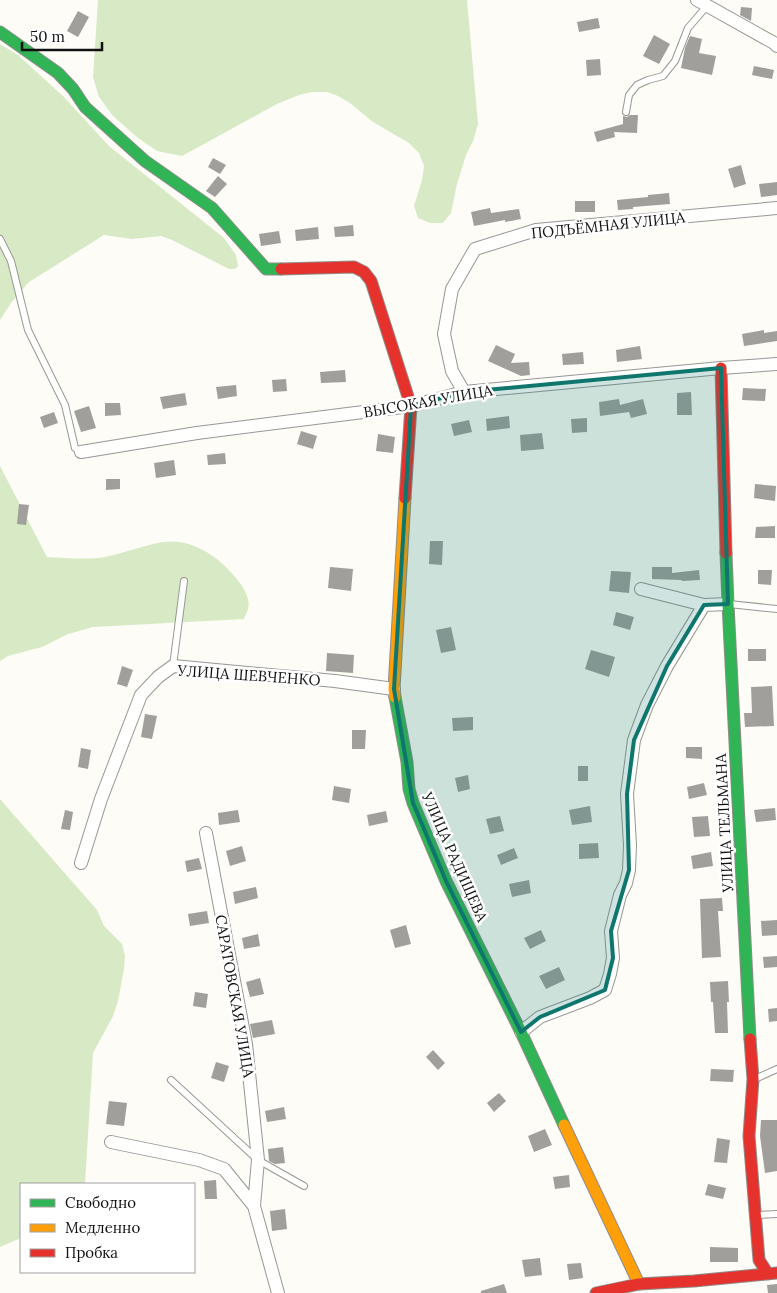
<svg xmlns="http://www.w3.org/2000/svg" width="777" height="1293" font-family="Lora,serif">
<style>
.forest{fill:#d8eac5}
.building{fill:#a19f9c}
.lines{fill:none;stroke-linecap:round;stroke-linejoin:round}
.lane-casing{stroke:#979795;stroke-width:8}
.street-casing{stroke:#979795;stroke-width:14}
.fast-casing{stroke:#8e8d8b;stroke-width:13}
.slow-casing{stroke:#8e8d8b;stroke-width:13}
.jam-casing{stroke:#8e8d8b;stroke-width:13}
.lane{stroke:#fffffe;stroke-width:6}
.street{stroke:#fffffe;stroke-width:12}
.fast{stroke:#30b455;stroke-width:11}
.slow{stroke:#ff9f0a;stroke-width:11}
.jam{stroke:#e5322d;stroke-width:11}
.marked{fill:#0f766e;fill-opacity:0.2;stroke:#0f766e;stroke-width:4;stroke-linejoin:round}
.labels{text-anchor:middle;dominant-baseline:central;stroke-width:5;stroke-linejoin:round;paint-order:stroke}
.street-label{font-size:15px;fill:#111;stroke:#fff}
</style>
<rect width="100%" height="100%" fill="#fdfcf7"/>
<path class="forest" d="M98 0H467L478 124 473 141 466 155 457 184 451 213 443 223H430L418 218 414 206 422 180 424 166 419 153 409 143 373 122 350 103 338 96 327 92H312L299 95 277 104 182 156 157 151 138 138 113 116 99 97 93 77Z
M0 44 18 55 63 96 109 146 224 238 236 255 238 266 235 269H229L172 240 161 236 132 239 104 235 29 282 11 303 0 320Z
M0 466 47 557C66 558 86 560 105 557 124 553 144 545 164 542 192 538 219 557 236 578 242 585 251 598 248 609 247 612 245 616 244 619L93 627 68 634 42 647 8 656 0 661Z
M0 799 97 910 104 926 122 944 125 956 124 969 118 1001 113 1016 93 1053 85 1184H21V1238L0 1247Z"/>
<path class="building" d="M741 7 752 8 751 21 740 15Z
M78 11 89 17 78 37 67 31Z
M598 18 600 28 579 32 577 22Z
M654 35 670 44 659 64 643 56Z
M690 36 702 39 699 53 716 56 712 75 681 68 685 48Z
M600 59 601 75 587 76 586 60Z
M754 66 774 70 772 79 752 75Z
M630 115H638L637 133 614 132 615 137 597 142 594 132 623 124V116L627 117Z
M213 158 226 165 220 174 208 167Z
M741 165 746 184 734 188 728 169Z
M218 176 227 184 215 197 206 191Z
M777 182V195L761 197 759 184Z
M669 193 670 204 633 207V209L618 210 617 200 648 197V195Z
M575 201H595V212H575Z
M490 208 491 213 519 209 521 219 505 222V220L474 226 471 212Z
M353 225 354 236 335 237 334 227Z
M318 227 319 239 296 241 295 230Z
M279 231 281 243 261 246 259 234Z
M764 330V333L777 331V341L744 346 742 334Z
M496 345 515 354 511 363 529 362 530 375 521 376 488 361Z
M640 346 642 359 617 362 616 350Z
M583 352 584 364 563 365 562 354Z
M345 370 346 382 321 383 320 372Z
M286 379 287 391 273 392 272 380Z
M236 385 237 396 218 399 216 387Z
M743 388 766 389 765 401 742 400Z
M691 392 692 415H677V393Z
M185 393 187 405 163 409 160 397Z
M619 399 620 405 643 399 647 414 631 418 629 412 600 416 599 402Z
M105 403H120L121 415 105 416Z
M89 406 96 428 81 432 74 411Z
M54 412 58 423 44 428 40 417Z
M509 416 510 428 487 431 486 419Z
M587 418V432L572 433 571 419Z
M469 420 472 432 454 436 451 424Z
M301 431 317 436 313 449 297 444Z
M542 433 544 449 521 451 520 435Z
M378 434 395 437 393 453 376 451Z
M225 453 226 464 208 465 207 455Z
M174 460 176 475 156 478 154 463Z
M106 479H120V489L106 490Z
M755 484 776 486 775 501 754 498Z
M19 504 29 505 26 525 17 524Z
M775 526V538H755L756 527Z
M430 541H443L442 565 429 564Z
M330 567 353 569 351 591 328 588Z
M652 567H672V573L699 570 700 580 682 581 681 580 652 579Z
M758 570H772L771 585 758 584Z
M611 571 631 572 629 593 609 591Z
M616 612 634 617 630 630 613 625Z
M451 627 456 650 441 653 436 630Z
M748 649H766V661H748Z
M591 650 615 657 609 677 585 669Z
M327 653 354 655 353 673 326 671Z
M122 666 133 670 127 687 117 684Z
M772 686 774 726 745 727 744 713H752L751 687Z
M145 714 157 716 152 739 141 737Z
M473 717V730L453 731 452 718Z
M352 730H366L365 749H352Z
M686 747H702V759L686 758Z
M81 748 91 750 88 769 78 767Z
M578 766H588V781H578Z
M468 775 470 789 458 792 455 778Z
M704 783 707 795 689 799 687 787Z
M334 786 351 789 349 803 332 800Z
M590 806 592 822 572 825 569 810Z
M775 808 776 820 756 822 754 810Z
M65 810 73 812 70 830 61 829Z
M238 810 240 822 219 825 218 813Z
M386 811 388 822 369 826 367 815Z
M500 816 504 831 490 834 486 819Z
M708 816 710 836 694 837 692 817Z
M598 843 599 858 579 859V844Z
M242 846 246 861 230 866 226 851Z
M514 848 518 858 501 865 497 855Z
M711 852 713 866 693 869 691 856Z
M199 858 202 869 187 872 185 861Z
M529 880 531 893 512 897 509 884Z
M256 887 258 898 235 904 233 892Z
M722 898 723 911H718L721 957 702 958 700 899Z
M207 911 209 923 190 926 188 914Z
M777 920V935L762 936 761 921Z
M406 925 411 944 395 948 390 930Z
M541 930 546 941 530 949 524 938Z
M258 934 260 946 244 949 242 938Z
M777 956V967L764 968 763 957Z
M559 967 565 980 546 989 539 976Z
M260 978 264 994 250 997 246 982Z
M728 981 729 1002H727L728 1033H715L713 1002H711L710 982Z
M195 992 208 994 206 1008 193 1006Z
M777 1008V1021L769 1022 768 1009Z
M272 1020 275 1034 253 1038 250 1024Z
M433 1050 445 1063 438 1070 426 1057Z
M216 1062 229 1066 224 1082 211 1078Z
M711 1069 734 1070 733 1082 710 1081Z
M499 1093 506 1101 494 1112 487 1103Z
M109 1101 127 1103 124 1126 106 1124Z
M284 1107 286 1119 267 1122 265 1111Z
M761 1120H777V1171L765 1173 760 1136Z
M545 1129 552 1145 534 1152 528 1136Z
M717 1138 730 1140 727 1163 714 1162Z
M283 1147 285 1163 275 1164 269 1161 268 1149Z
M569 1175 570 1187 555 1189 553 1177Z
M216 1180 217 1199H205L204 1181Z
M708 1184 726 1188 723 1199 705 1195Z
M285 1209 287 1229 272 1231 270 1211Z
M710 1247 738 1248V1262H710Z
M540 1258 542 1275 525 1277 522 1260Z
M581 1263 583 1278 569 1280 567 1264Z
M504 1284 507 1293H481V1291Z
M777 1284V1293H768L767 1285Z"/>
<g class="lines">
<defs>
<path id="lane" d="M626 112 629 95 637 85 648 80 663 76 675 61 688 28 707 6
M0 239 11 261 28 330 65 405 75 448 81 452
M729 604 777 609
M173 666 184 581
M755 1079 777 1069
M171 1080 258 1160 304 1186
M757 1215 777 1214"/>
<path id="street" d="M697 0 774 43 777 46
M464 392 452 371 444 334 452 289 475 249 536 230 777 208
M81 452 197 433 411 406 464 392 721 368 777 364
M641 589 704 605 728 604
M206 833 246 1044 258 1160 254 1206 278 1293
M81 863 101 799 141 695 158 677 173 666 335 681 394 689
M521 1032 540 1017 590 998 605 990 610 974 613 958 611 931 620 895 626 883 629 870 630 845 627 794 634 740 647 705 667 666 704 605
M111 1142 199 1160 224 1169 254 1206"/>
<path id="fast" d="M0 32 58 73 73 89 85 107 145 161 212 208 266 269H281
M726 553 728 604 750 1039
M395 697 407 762 409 789 413 803 446 881 521 1032 564 1125"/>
<path id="slow" d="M395 697 394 689 405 498
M564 1125 639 1284"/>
<path id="jam" d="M281 269 354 267 364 272 371 281 411 406 405 498
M721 368 726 553
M750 1039 753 1079 749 1136 759 1260 768 1274
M596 1293 639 1284 694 1281 777 1273"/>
</defs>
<use href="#lane" class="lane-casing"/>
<use href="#street" class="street-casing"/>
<use href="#fast" class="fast-casing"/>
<use href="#slow" class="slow-casing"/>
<use href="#jam" class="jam-casing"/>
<use href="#lane" class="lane"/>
<use href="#street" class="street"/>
<use href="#fast" class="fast"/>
<use href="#slow" class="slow"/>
<use href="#jam" class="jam"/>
</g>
<path class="marked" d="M721 368 728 604 704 605 667 666 634 740 627 794 629 870 611 931 613 958 605 990 540 1017 521 1032 446 881 413 803 394 689 411 406 464 392Z"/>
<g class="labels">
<g class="street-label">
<text transform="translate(608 225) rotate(-6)">ПОДЪЁМНАЯ УЛИЦА</text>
<text transform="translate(428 401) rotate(-10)">ВЫСОКАЯ УЛИЦА</text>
<text transform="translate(249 675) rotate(4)">УЛИЦА ШЕВЧЕНКО</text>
<text transform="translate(724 823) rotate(-93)">УЛИЦА ТЕЛЬМАНА</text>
<text transform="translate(455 857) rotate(66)">УЛИЦА РАДИЩЕВА</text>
<text transform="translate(235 996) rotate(80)">САРАТОВСКАЯ УЛИЦА</text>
</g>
</g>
<rect x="20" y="1183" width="175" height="90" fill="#ffffff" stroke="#a0a0a0"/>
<rect x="30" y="1199" width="25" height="8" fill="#30b455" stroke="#a0a0a0"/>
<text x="65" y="1208" font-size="15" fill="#111111">Свободно</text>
<rect x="30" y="1224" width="25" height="8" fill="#ff9f0a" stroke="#a0a0a0"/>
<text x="65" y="1233" font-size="15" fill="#111111">Медленно</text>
<rect x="30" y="1249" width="25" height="8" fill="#e5322d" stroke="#a0a0a0"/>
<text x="65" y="1258" font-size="15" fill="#111111">Пробка</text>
<path d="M22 42v8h80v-8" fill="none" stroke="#111111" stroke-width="2.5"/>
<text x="30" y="42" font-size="15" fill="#111111" stroke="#ffffff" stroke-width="4" paint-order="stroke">50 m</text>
</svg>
